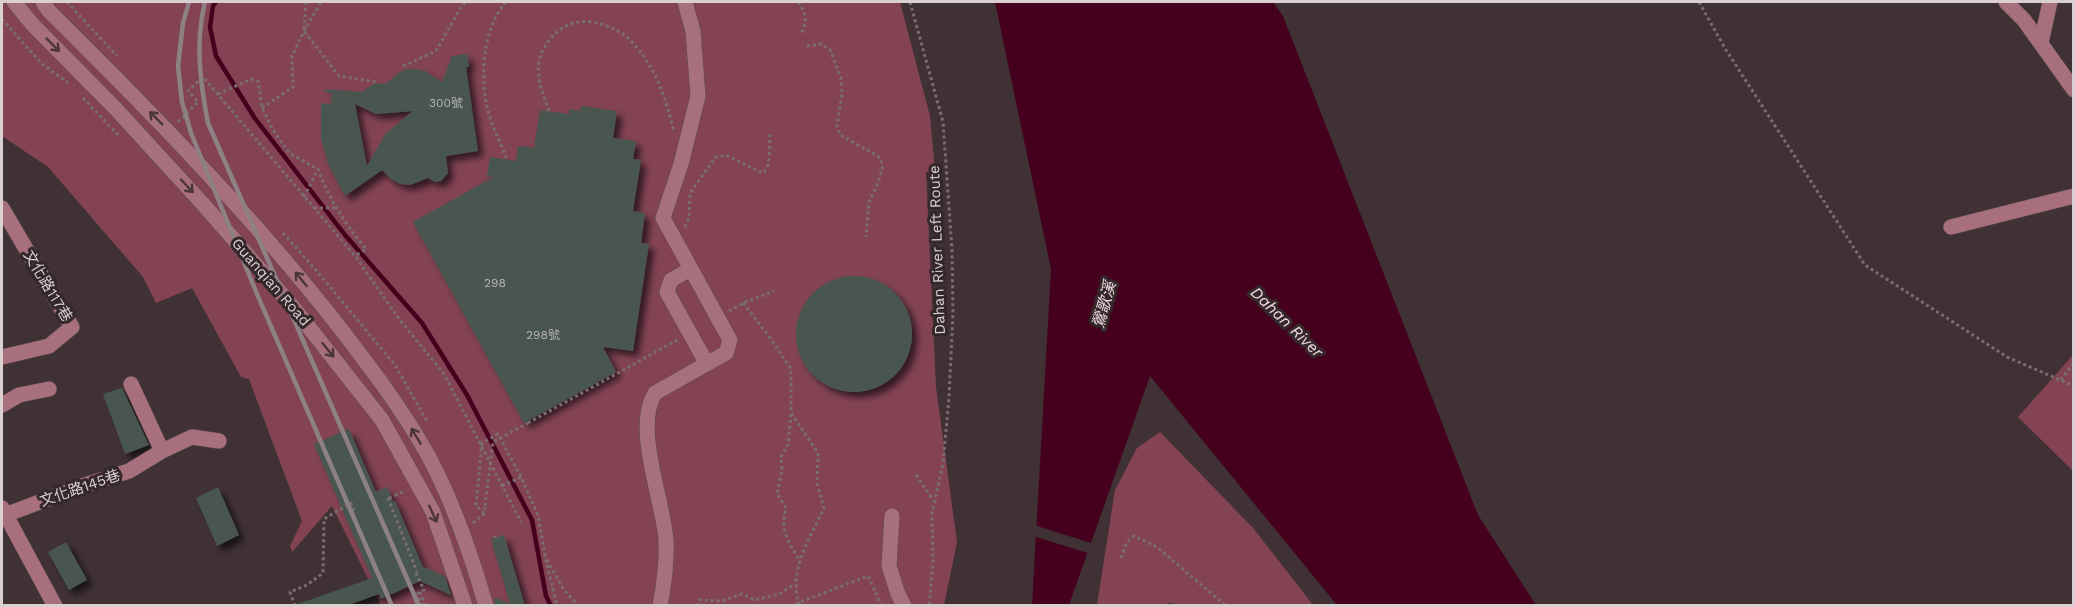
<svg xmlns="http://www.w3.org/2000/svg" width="2075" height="607" font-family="'Work Sans','Noto Sans TC',sans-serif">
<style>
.green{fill:#834355}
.water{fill:#45001d}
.pier{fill:#403135}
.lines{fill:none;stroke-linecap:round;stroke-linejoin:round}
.stream{stroke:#45001d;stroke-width:4.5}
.building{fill:#485750;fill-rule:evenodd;filter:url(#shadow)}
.minor-casing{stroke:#5c4e51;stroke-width:16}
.path{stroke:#7a6d70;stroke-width:3;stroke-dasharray:3 3;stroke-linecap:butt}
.minor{stroke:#a86f7e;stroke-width:15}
.rail{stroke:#8d8184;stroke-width:4.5}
.path-bridge{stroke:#7a6d70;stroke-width:3;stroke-dasharray:3 3;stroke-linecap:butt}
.oneway{stroke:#4c363c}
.labels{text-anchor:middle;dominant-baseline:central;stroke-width:6;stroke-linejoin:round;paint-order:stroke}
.number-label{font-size:12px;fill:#b6b2b2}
.street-label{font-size:15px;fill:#dad0d2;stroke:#35282b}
.water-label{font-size:16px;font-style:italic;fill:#f0d8dd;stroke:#35282b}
</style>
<defs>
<filter id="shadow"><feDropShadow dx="5.5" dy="5.5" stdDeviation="3" flood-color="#0009"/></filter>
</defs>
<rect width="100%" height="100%" fill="#403135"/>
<path class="green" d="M2 2H900L930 116 935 171 926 172 936 387 957 542 944 605H381L332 506 292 552 290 546 302 521 249 379 241 377 192 288 156 303 143 277 48 167 2 136Z
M2073 355V471L2018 417Z
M1160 432 1254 529 1313 605 1190 606 1170 603 1160 606 1097 605 1115 490 1137 448Z"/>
<path class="water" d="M995 2H1273L1283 16 1478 515 1536 605H1337L1150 376 1069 605H1032L1051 269Z"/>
<path class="pier" d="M1034 525 1094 544 1091 554 1033 536Z"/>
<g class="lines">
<path class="stream" d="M216 2 213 6 210 27 216 56 254 117 345 235 422 323 467 395 532 520 546 596 551 606"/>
</g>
<path class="building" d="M467 54 469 67H466L478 151 446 156 448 173 441 181 435 182 428 178 410 185 400 184 391 179 382 170 345 196 328 164 321 138V103L331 104 332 94 324 91 325 89 362 92 373 84 387 83 397 74 406 69H415L425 71 442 82 452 56ZM355 104 376 114 413 111 385 134 367 166Z
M581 106 617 111 613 138 636 141 633 159 641 160 633 211 645 213 641 243 649 244 633 351 603 347 616 372 524 423 413 222 495 176 487 177 490 157 516 161 518 146 534 148 540 110 569 114V109L580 111Z
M796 334a58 58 0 1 1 116 0a58 58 0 1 1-116 0Z
M122 388 149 445 125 454 103 394Z
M349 429 376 492 387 487 393 502 395 501 423 567 445 576 451 595 420 581 381 599 379 594 346 606H299L298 604 372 578 314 444Z
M218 487 239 535 217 546 196 498Z
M504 535 525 606H495L494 597 510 604 491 539Z
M66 542 87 580 69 590 48 552Z"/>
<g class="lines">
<defs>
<path id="minor" d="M14 2 33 25 115 108 202 203 293 307 382 420 433 512 465 606
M43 2 49 11C148 109 246 209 333 319 367 363 402 408 429 457 454 504 471 554 486 606
M2006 2 2024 20 2074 90
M2041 43 2050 2
M2 208 72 327 49 346 2 357
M1951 227 2074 196
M691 269 671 280 667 292 707 364
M131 384 162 451
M2 405 19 395 49 389
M2 508 55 606
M5 515 85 485 129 471 162 451 192 437 219 441
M892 516 889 566 898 594 904 606
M660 606C664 585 667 563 666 541 664 502 633 428 655 393L726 353 730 340 663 218 681 164 698 96 693 31 685 2"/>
</defs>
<use href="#minor" class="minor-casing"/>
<path class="path" d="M67 2 117 56
M306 2 304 31 339 76 377 82
M506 2C483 28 480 74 487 107 491 125 501 143 507 160
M798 2C807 14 807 21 801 35
M910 2 943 122 952 250 953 314 949 397 943 464 932 513 933 561 929 606
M1699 2 1726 50 1865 265 2007 357 2074 386
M463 4 471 2
M2 19 41 63 68 83
M807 46 822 44 830 50 841 78 842 94 837 126 840 135 878 156 883 165 878 183 869 202 866 237
M403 66 436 51 464 2
M218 94 251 79 258 81 262 108 273 130 289 153 318 169C329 199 345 224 366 249L355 256
M83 98 118 135
M262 108 293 87 292 56 304 31 321 2
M549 111C543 93 535 77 540 58 544 42 561 24 578 22 593 19 618 28 629 39 656 66 665 96 674 132
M178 122 198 102 188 91 203 77 355 256 399 319 444 374 521 522
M304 197 318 169
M314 208H336
M685 227 689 218 690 193 716 157 726 155 763 173C772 164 769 146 770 134
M283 233 321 276 395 365 428 423
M743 303 771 339 791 369V413L818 453 817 483 824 508C810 538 787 572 800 606
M729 311 743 303 774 291
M2061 380 2074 362
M791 414 788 444 781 457 782 470 777 494 786 508C780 532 788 541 800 561
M528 423 679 339
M916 475 933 500
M502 486 521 477
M388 498 417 572
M389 498 405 491
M484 514 476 505 482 443 498 434 521 477 538 515 545 556 557 606
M473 523 484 514 485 506
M495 536V538
M1121 558 1127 542 1134 536 1157 547 1226 606
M547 560 564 590 579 606
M416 573 424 590 418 593 423 606
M420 592 426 606
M295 606 290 592 307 585 323 573 324 519 351 503 355 514
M697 606 699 600 722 601 742 594 755 600 779 594 795 584
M790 606 868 576 880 602 883 606"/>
<use href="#minor" class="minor"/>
<path class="rail" d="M189 2 183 23 178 66 182 102 191 133 257 294 392 606
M205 2C195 43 200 81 208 123L419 606"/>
<path class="path-bridge" d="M485 506 493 442 528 423"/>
</g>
<defs><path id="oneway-shaft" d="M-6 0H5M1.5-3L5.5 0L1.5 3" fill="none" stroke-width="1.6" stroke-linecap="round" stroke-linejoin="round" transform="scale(1.5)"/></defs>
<g class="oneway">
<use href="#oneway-shaft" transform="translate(53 45) rotate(45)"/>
<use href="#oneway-shaft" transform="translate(156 118) rotate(-135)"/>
<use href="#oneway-shaft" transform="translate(187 186) rotate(47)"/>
<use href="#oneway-shaft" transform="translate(301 279) rotate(-129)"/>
<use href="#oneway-shaft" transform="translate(328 350) rotate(51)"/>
<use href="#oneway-shaft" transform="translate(416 436) rotate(-121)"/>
<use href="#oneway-shaft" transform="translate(433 514) rotate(65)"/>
</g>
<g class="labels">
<g class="number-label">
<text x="446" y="103">300號</text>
<text x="495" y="283">298</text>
<text x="543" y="335">298號</text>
</g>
<g class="street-label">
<text transform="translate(937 250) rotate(-92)">Dahan River Left Route</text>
<text transform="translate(271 282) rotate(49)">Guanqian Road</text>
<text transform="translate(48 286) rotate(59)">文化路117巷</text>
<text transform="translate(80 488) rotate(-19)">文化路145巷</text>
</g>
<g class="water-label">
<text transform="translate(1104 305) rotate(-75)">鶯歌溪</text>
<text transform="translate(1287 322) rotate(44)">Dahan River</text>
</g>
</g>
<rect width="2075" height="607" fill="none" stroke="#dad0d2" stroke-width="6"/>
</svg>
